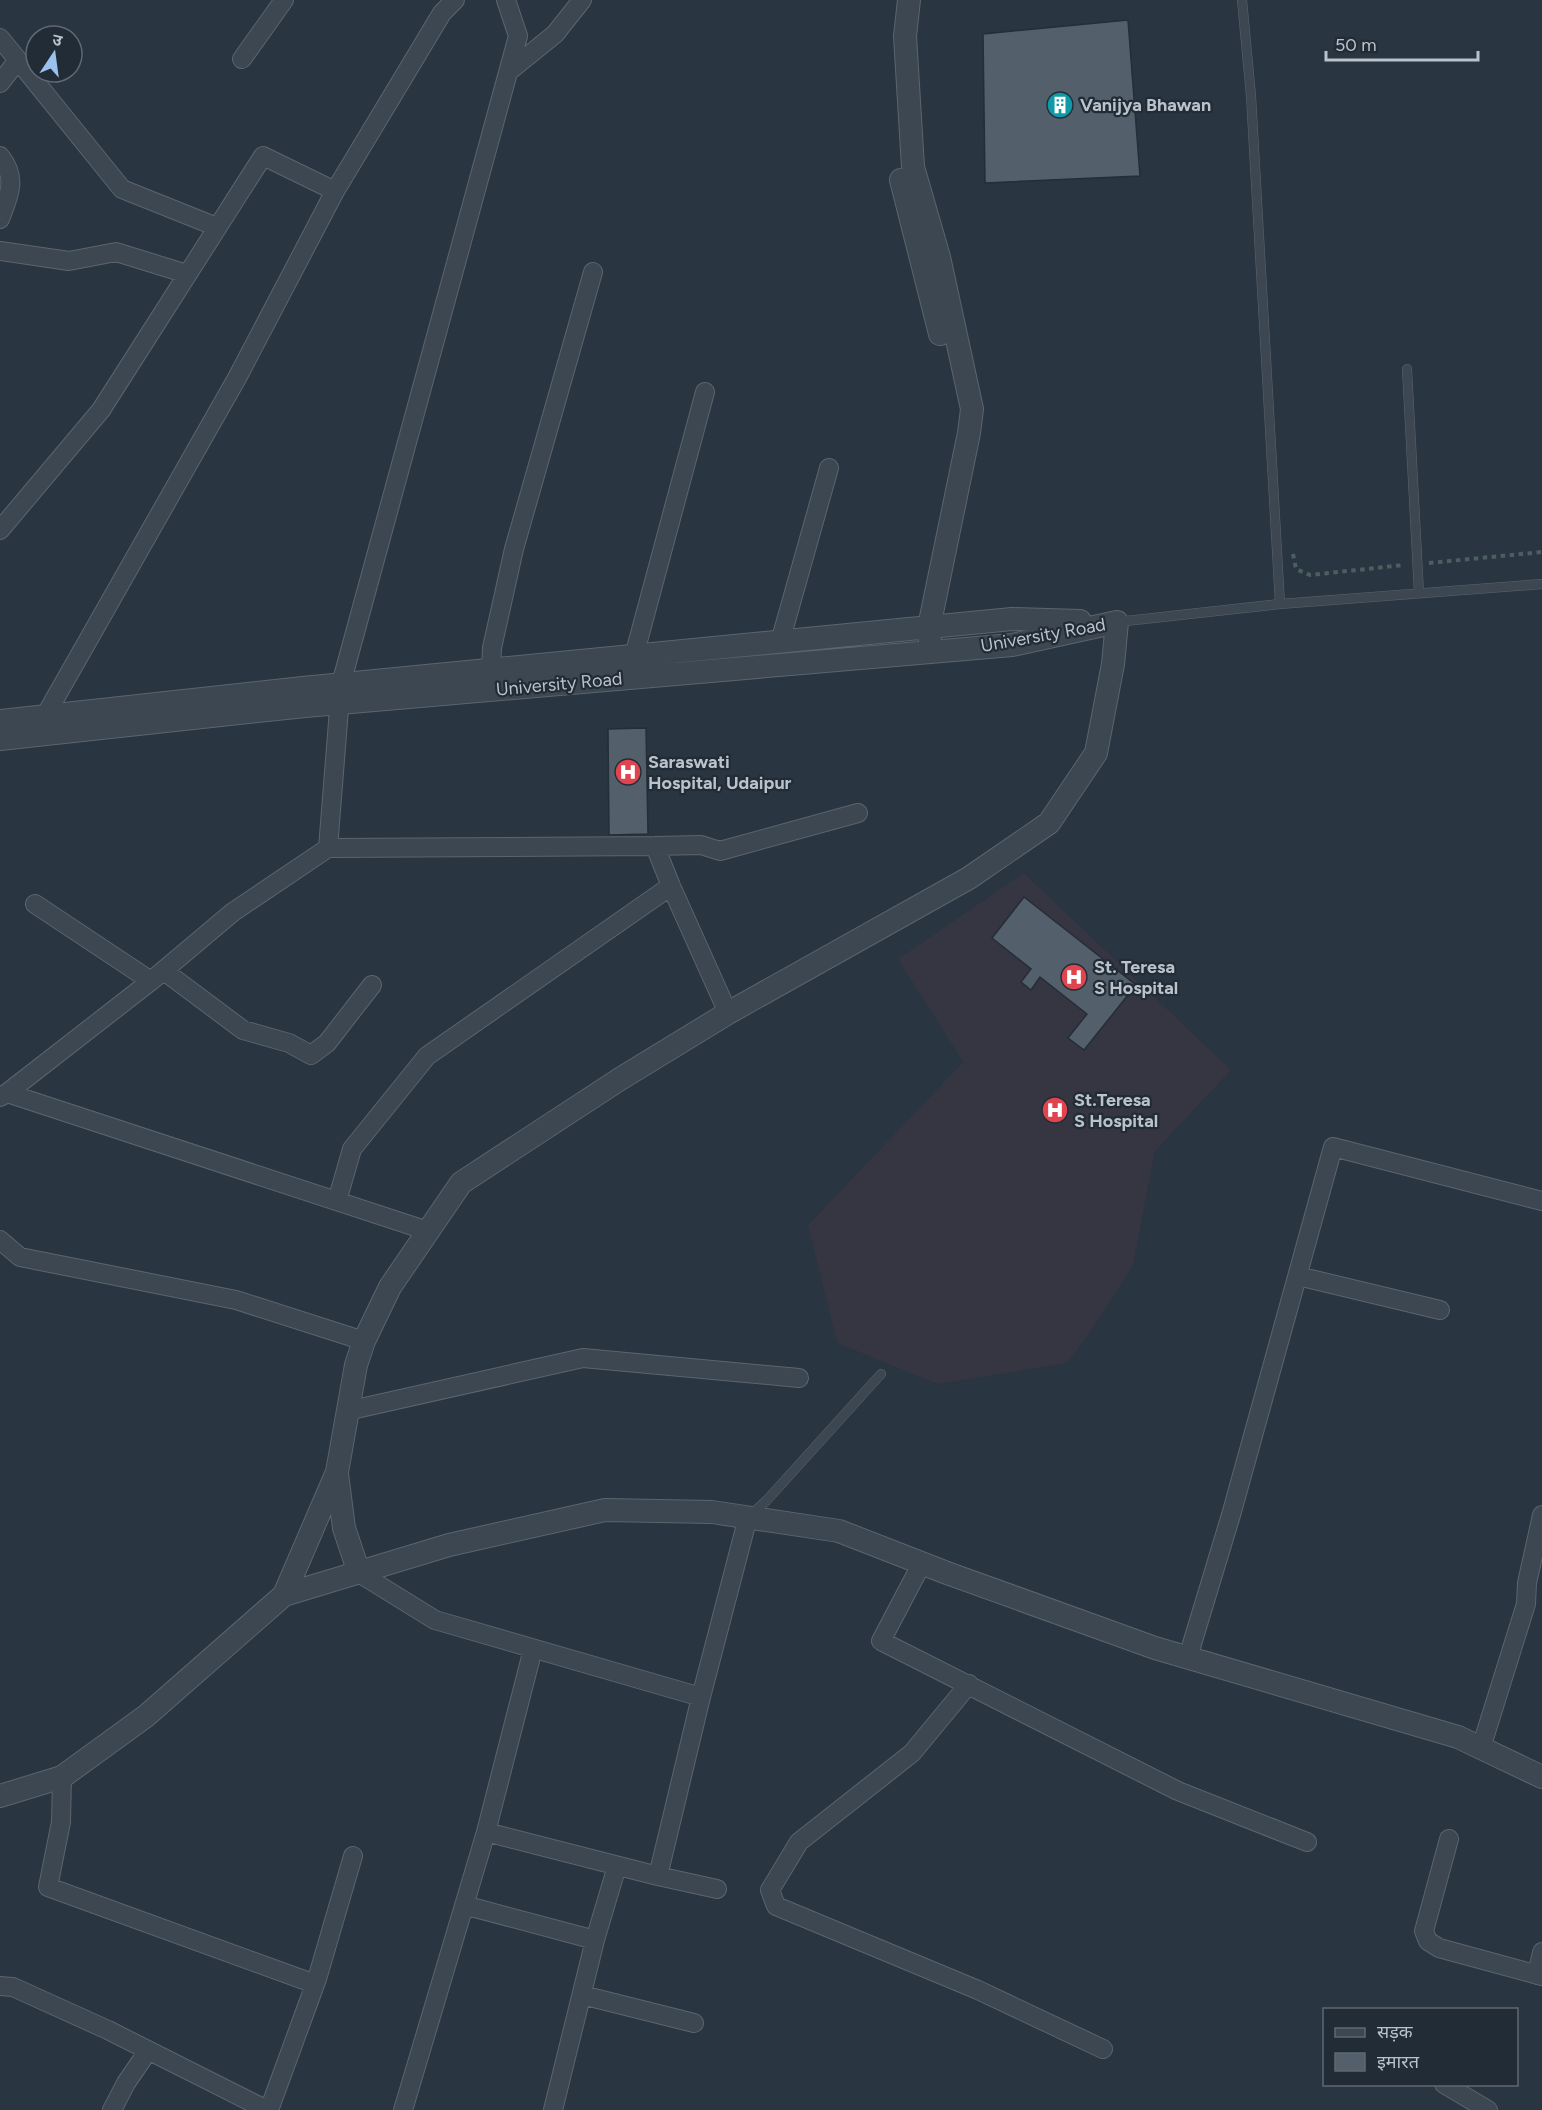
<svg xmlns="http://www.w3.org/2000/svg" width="1542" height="2110" font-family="Figtree,'Noto Sans Devanagari',sans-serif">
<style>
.medical{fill:#363542}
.building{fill:#53606b;stroke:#242e38;stroke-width:1.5}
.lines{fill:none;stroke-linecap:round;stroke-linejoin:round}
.service-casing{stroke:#5b656e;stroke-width:10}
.minor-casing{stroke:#5b656e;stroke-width:20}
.tertiary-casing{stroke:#5b656e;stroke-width:24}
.path{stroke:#4c5f60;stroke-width:4;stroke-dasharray:4.5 4.5;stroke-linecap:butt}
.service{stroke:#3d4751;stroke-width:9}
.minor{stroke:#3d4751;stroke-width:18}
.tertiary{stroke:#3d4751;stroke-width:22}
.labels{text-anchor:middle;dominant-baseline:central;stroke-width:4.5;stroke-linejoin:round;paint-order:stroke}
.poi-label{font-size:18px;font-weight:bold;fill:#bac2cb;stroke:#222c36;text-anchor:start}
.street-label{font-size:18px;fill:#bac2cb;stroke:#222c36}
</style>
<rect width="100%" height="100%" fill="#293541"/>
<path class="medical" d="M1024 873 1231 1070 1155 1151 1133 1265 1099 1319 1067 1363 938 1384 837 1343 808 1225 963 1062 898 959Z"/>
<path class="building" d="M1128 20 1140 176 985 183 983 34Z
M646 728 648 834 609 835 608 729Z
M1024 897 1136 985 1084 1050 1068 1038 1087 1014 1040 977 1031 990 1021 982 1031 969 992 938Z"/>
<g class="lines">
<defs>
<path id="service" d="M1242 0 1251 96 1280 604
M1407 369 1419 593
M1117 622 1280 604 1542 584
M750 1516 767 1500 881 1374"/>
<path id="minor" d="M506 0 518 36 341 684 328 848 655 846 671 886 728 1013
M0 38 122 189 217 227
M242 59 284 0
M508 72 555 34 582 0
M0 83 18 60
M0 156C18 178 9 196 0 219
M335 191 442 13 455 0
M0 251 69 261 116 252 187 274
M0 530 101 410 263 156 335 191 237 378 45 716
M780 642 829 468
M634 656 705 392
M491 670 492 648 514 549 593 272
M655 846 701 845 720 851 858 813
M35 904 151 981
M164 971 243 1030 289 1043 311 1055 327 1043 372 985
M7 1093 428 1231
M0 1097 7 1093 151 981 233 912 328 848
M337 1201 352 1149 427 1056 671 886
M0 1240 20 1257 236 1300 364 1341
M1298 1276 1440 1310
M347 1411 583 1358 799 1378
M922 1563 881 1641 1178 1791 1307 1842
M359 1573 435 1620 701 1697 748 1517
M1188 1657 1231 1515 1333 1147 1542 1201
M969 1684 912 1753 799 1842 770 1890 776 1906 978 1990 1103 2049
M1481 1748 1526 1604 1527 1583 1542 1515
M62 1777 61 1822 48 1887 315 1984
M486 1832 658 1876 717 1889
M1449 1839 1424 1931 1428 1941 1439 1948 1542 1976
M658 1876 701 1697
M464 1905 595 1940
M1537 1975 1542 1952
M0 1986 13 1987 108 2030 267 2110
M582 1995 694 2023
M1444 2084 1488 2110
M112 2110 126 2083 148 2051
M269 2110 317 1979 353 1856
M403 2110 486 1832 533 1649
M553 2110 595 1940 617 1866"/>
<path id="tertiary" d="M909 0 905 36 913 167 939 257 972 409 969 433 929 627 930 641
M901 180 940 334
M0 721 303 688 1012 619 1080 621
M0 739 305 706 1012 645 1117 622
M337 1474 344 1528 359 1573
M284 1595 337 1472 356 1365 364 1341 390 1287 461 1183 620 1079 728 1013 969 878 1049 823 1096 753 1113 664 1117 622
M0 1796 62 1777 146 1716 284 1595 449 1545 605 1510 712 1512 839 1531 947 1573 1155 1648 1458 1737 1542 1777"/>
</defs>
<use href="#service" class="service-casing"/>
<use href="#minor" class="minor-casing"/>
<use href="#tertiary" class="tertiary-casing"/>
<path class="path" d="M1293 554 1296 569 1310 575 1404 565
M1429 563 1542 552"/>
<use href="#service" class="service"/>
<use href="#minor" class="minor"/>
<use href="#tertiary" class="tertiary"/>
</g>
<defs>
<symbol id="building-disc" viewBox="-11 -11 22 22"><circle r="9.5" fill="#0f9aa8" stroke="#222c36"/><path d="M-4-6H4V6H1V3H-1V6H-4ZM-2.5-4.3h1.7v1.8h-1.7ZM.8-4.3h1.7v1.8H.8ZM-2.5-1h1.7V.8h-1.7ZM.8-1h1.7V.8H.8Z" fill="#fff"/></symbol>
<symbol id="hospital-disc" viewBox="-11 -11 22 22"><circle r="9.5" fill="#e0444e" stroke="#222c36"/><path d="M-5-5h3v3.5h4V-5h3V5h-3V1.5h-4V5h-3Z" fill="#fff"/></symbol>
</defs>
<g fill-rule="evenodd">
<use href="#building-disc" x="1045" y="90" width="30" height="30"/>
<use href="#hospital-disc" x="613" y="757" width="30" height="30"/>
<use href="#hospital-disc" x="1059" y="962" width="30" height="30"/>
<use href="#hospital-disc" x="1040" y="1095" width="30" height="30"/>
</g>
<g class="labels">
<g class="poi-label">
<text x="1080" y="105">Vanijya Bhawan</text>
<text x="648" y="762">Saraswati<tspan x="648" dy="21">Hospital, Udaipur</tspan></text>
<text x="1094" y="967">St. Teresa<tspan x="1094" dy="21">S Hospital</tspan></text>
<text x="1074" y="1100">St.Teresa<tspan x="1074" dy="21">S Hospital</tspan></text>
</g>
<g class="street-label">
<text transform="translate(1043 635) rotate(-10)">University Road</text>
<text transform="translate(559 684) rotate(-5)">University Road</text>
</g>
</g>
<rect x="1323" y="2008" width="195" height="78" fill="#222c36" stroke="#5f6872" stroke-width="1.5"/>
<rect x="1335" y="2028" width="30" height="9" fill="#3d4751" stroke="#5f6872" stroke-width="1.5"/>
<text x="1377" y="2038" font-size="18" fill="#bac2cb">सड़क</text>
<rect x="1335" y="2053" width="30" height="18" fill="#53606b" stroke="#5f6872" stroke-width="1.5"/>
<text x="1377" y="2068" font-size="18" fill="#bac2cb">इमारत</text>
<g transform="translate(54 54) rotate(13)"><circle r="28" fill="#222c36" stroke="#5f6872" stroke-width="1.5"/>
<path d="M0-4.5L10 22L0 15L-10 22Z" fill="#9bc2ef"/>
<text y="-9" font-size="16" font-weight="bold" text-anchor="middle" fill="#bac2cb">उ</text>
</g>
<path d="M1326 51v9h152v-9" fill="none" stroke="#bac2cb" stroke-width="3"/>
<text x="1335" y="51" font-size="18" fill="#bac2cb" stroke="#222c36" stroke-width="4.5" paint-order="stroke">50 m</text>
</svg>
